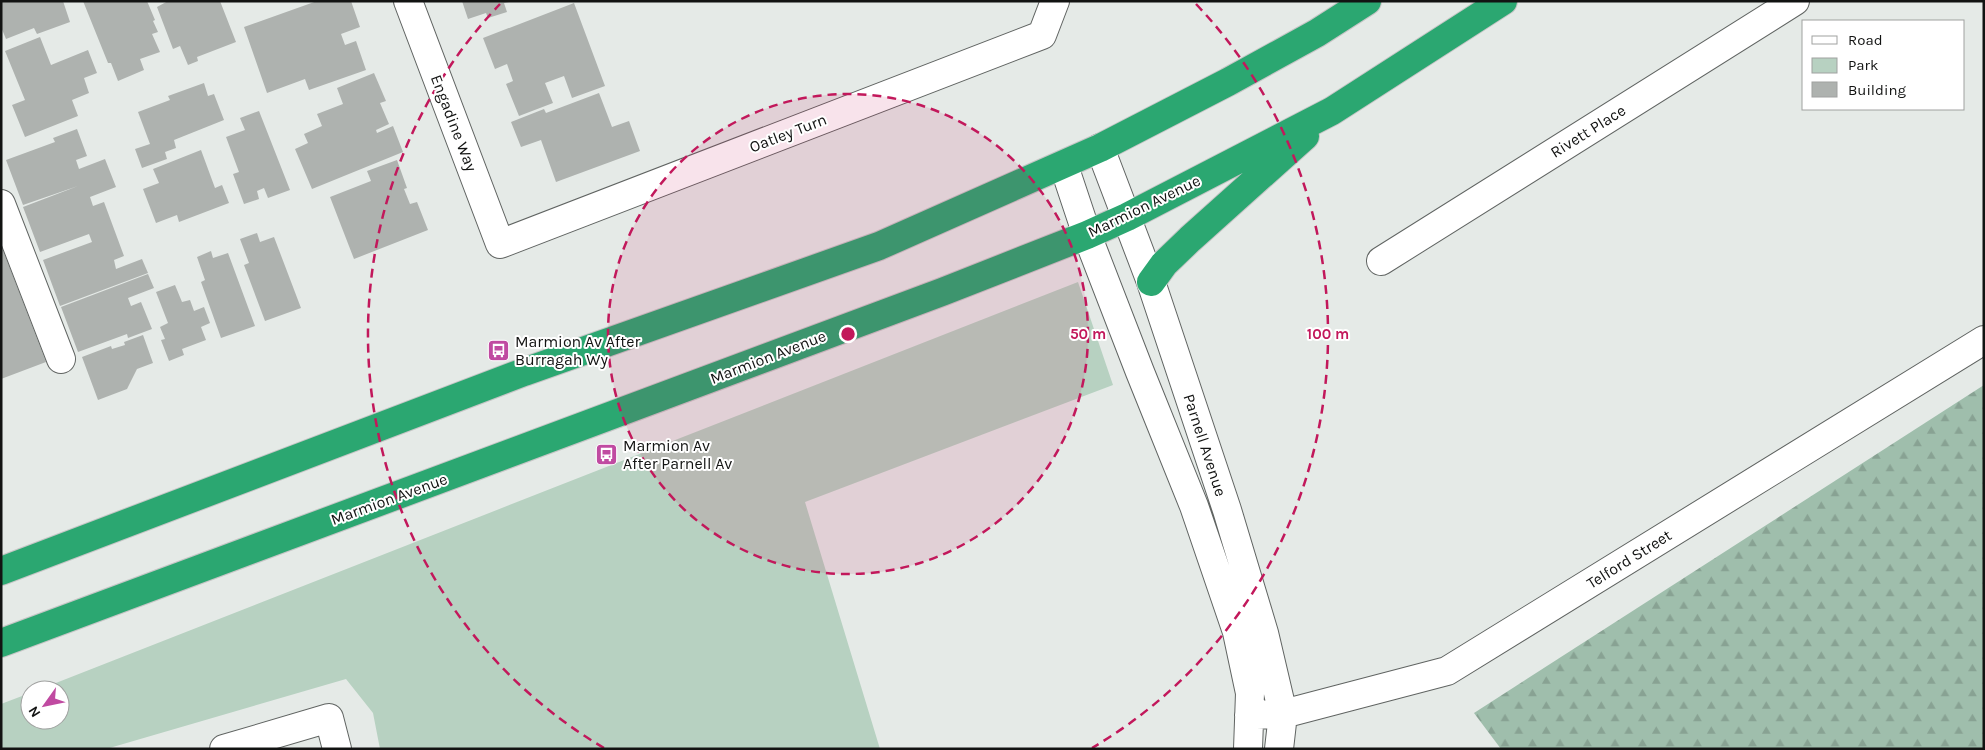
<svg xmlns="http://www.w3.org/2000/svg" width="1985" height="750" font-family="Karla,sans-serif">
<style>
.forest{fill:url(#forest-firs)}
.park{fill:#b7d1c1}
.building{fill:#aeb2af}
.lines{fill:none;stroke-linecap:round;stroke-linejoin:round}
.minor-casing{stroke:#606462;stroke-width:30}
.highway-casing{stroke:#c6c6c6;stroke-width:30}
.minor{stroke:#fff;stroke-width:28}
.highway{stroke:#2ba771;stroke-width:28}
.ring{fill:none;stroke:#c2185b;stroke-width:2.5;stroke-dasharray:9 6}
.labels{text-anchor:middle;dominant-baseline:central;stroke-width:4;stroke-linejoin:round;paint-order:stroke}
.street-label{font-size:16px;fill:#121312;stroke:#fff}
.poi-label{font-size:16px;fill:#121312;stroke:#fff;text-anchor:start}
.centre{fill:#c2185b;stroke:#fff;stroke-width:2.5}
.ring-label{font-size:15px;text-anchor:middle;font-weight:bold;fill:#c2185b;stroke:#fff;stroke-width:4;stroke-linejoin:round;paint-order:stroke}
</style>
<defs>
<pattern id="forest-firs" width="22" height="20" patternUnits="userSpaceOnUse" patternTransform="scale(1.25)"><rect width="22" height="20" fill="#9fbeac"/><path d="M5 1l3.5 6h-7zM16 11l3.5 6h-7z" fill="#88a293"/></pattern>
</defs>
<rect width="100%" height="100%" fill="#e5eae7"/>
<path class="forest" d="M1984 385V749H1501L1474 713Z"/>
<path class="park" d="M1078 282 1113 385 805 502 880 749H380L373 713 346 679 106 749H1V704L30 693V720H60V690H38Z"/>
<path class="building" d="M1 1H63L70 22 37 34 34 28 6 39 1 27Z
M83 1H147L155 20 153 21 158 32 152 34 160 52 140 59 144 70 118 81 111 63H108Z
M168 1H220L236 42 197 57 198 61 188 65 180 46 173 49 157 7Z
M317 1H351L360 27 341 34 345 45 356 41 366 70 309 90 305 79 267 93 244 27Z
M462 1H509V2L504 3 507 12 488 18 486 13 468 19Z
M574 3 605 86 572 98 564 76 545 83 553 103 519 116 506 84 513 81 507 64 495 69 483 38Z
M40 37 51 65 88 50 97 73 84 78 89 93 72 100 78 116 25 137 12 105 25 100 5 51Z
M374 73 386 101 380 103 389 124 376 130 377 133 393 126 403 152 312 189 295 149 308 143 304 134 322 126 317 114 343 104 337 88Z
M204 83 208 96 214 94 224 120 174 140 176 148 165 152 167 159 142 168 135 149 150 144 138 112 170 100 168 96Z
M599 93 612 127 629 121 640 151 556 182 541 140 521 147 511 122 544 109 546 113Z
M259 111 290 190 268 198 264 188 257 191 259 199 244 204 233 174 239 172 226 137 245 130 240 118Z
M77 129 87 156 76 160 79 169 105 159 116 187 90 197 93 206 104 202 124 256 114 260 116 269 142 259 148 273 60 306 43 260 92 242 89 234 40 252 23 207 78 186 23 205 6 160 55 142 53 138Z
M201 150 215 188 222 185 229 203 179 222 177 215 156 223 143 189 159 183 153 169Z
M397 160 407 188 404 189 410 204 417 202 428 230 354 259 330 197 371 181 367 171Z
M257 233 260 242 274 237 301 308 265 321 244 265 249 263 240 239Z
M1 245 46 362 1 379Z
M211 251 213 258 228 253 255 326 221 338 201 282 205 280 197 257Z
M148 274 154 288 128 298 131 306 141 302 152 329 128 338 127 334 78 352 61 307Z
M175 285 182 302 190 300 194 311 204 307 210 323 201 327 206 340 182 349 184 355 169 361 161 340 165 339 160 327 168 323 156 292Z
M143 335 153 363 137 369 127 389 98 400 82 357 111 346 112 349 125 345 124 342Z"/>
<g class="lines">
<defs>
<path id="minor" d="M408 1 500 244 1042 35 1055 1
M1100 148 1151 282 1227 510 1264 633 1283 714 1279 749
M1064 166 1087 235 1140 372 1194 506 1237 632 1250 693 1248 749
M1 204 61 359
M1381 261 1795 1
M1249 715 1283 714 1447 671 1984 340
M224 749 329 718 337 749"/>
<path id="highway" d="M1151 282 1164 264 1190 239 1305 136
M1 571 524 372 879 246 1100 148 1228 82 1317 33 1367 1
M1 643 942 292 1087 235 1127 217 1332 111 1503 1"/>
</defs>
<use href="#minor" class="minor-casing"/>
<use href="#highway" class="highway-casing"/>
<use href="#minor" class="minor"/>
<use href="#highway" class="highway"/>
</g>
<circle cx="848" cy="334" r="240" fill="#c2185b" fill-opacity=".12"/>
<g class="ring">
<circle cx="848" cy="334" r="240"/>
<path d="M604 748A480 480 0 0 1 500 4M1196 4A480 480 0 0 1 1092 748"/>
</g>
<defs>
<symbol id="bus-square" viewBox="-11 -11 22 22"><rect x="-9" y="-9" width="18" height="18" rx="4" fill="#c04aa1" stroke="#fff"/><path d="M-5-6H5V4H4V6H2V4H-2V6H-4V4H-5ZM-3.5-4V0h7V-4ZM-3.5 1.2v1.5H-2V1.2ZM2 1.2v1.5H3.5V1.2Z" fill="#fff"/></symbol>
</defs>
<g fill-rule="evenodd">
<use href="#bus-square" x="486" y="338" width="25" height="25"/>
<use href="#bus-square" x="594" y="442" width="25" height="25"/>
</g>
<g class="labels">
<g class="street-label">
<text transform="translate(454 123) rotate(69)">Engadine Way</text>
<text transform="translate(1588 131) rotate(-32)">Rivett Place</text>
<text transform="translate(788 133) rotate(-21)">Oatley Turn</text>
<text transform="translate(1144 206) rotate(-26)">Marmion Avenue</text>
<text transform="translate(768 357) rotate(-21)">Marmion Avenue</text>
<text transform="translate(1205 445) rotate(72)">Parnell Avenue</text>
<text transform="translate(389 499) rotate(-20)">Marmion Avenue</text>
<text transform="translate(1629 559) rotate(-32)">Telford Street</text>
</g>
<g class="poi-label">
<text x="515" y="341">Marmion Av After<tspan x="515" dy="18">Burragah Wy</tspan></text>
<text x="623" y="445">Marmion Av<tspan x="623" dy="18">After Parnell Av</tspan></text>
</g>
</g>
<circle cx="848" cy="334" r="8" class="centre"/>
<g class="ring-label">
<text x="1088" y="339">50 m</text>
<text x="1328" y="339">100 m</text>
</g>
<rect width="1985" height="750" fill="none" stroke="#121312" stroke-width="5"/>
<rect x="1802" y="20" width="162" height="90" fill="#ffffff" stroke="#a0a1a0"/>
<rect x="1812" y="36" width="25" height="8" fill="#ffffff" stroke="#a0a1a0"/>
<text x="1848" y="45" font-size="15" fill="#121312">Road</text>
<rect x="1812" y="58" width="25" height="15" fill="#b7d1c1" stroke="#a0a1a0"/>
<text x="1848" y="70" font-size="15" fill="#121312">Park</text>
<rect x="1812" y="82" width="25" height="15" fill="#aeb2af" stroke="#a0a1a0"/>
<text x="1848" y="95" font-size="15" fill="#121312">Building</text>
<g transform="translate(45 705) rotate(237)"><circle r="24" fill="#ffffff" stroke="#a0a1a0"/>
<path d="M0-4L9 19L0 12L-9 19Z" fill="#c04aa1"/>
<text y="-8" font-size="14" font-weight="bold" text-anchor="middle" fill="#121312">N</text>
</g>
</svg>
